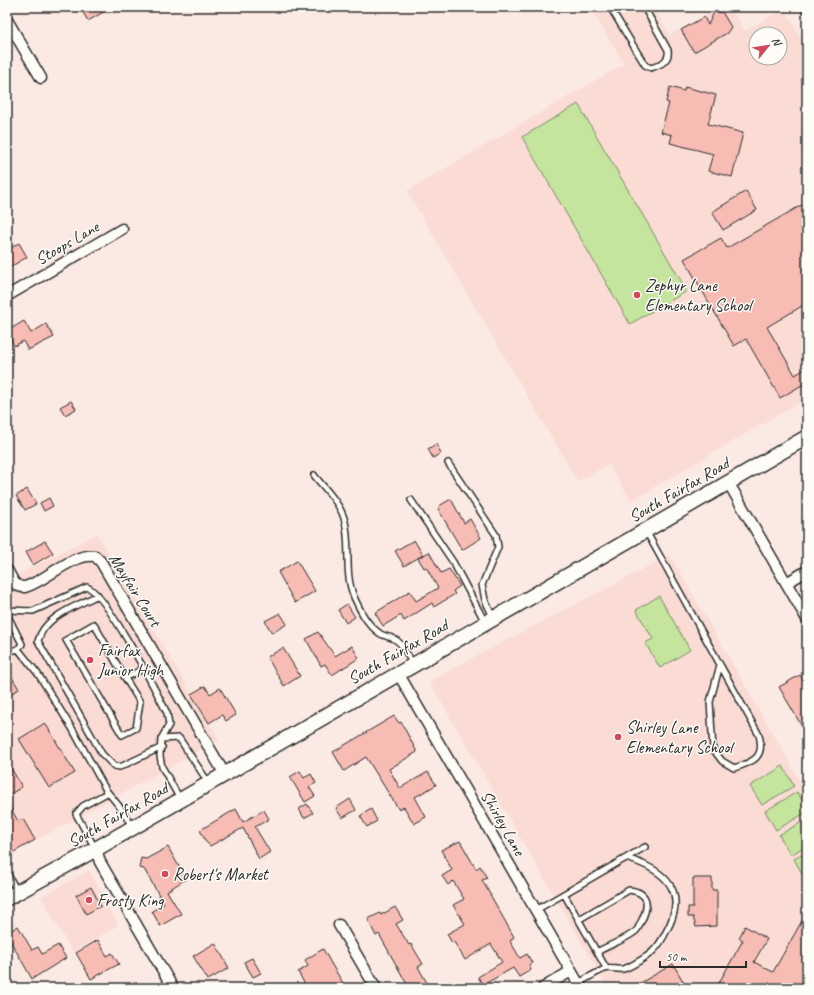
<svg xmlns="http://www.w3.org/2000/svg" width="814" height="995" font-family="Caveat,sans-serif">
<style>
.built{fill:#fadcd5;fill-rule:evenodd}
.green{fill:#c5e59e;stroke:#788864}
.building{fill:#f7bcb4;stroke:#2b2b2b}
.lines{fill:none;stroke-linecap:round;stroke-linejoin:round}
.lane-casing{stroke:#2b2b2b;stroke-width:8}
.street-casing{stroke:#2b2b2b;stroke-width:13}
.secondary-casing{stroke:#2b2b2b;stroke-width:17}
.lane{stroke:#fdfcf7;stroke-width:5}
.street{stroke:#fdfcf7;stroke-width:10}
.secondary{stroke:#fdfcf7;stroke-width:14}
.poi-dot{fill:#d1495b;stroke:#fdfcf7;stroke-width:1.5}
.labels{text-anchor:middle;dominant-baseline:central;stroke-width:3;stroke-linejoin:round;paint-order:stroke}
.street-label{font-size:17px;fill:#2b2b2b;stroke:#fdfcf7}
.poi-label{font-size:17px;fill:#2b2b2b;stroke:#fdfcf7;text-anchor:start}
</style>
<rect width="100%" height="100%" fill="#fbe9e3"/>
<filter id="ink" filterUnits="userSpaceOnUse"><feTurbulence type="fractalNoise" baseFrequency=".025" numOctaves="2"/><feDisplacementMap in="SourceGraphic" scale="8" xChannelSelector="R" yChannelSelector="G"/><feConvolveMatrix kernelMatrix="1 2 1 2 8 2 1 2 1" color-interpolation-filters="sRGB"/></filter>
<g filter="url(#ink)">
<path class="built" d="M590 7H653L670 35 716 9 730 7 745 31 784 8 807 48V398L631 501 609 464 578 482 407 191 624 64ZM756 34H780V58H756Z
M97 534 219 740 7 856V580Z
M670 555 807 793V988H608L429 681Z
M89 870 118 925 73 952 41 897Z"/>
<path class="green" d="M578 104 687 291 630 324 522 137Z
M659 596 690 650 660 668 645 643 653 639 636 610Z
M783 766 794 786 762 805 750 786Z
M797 792 807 808V812L776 830 765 811Z
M807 819V845L791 855 779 835Z
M807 852V878L805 879 794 859Z"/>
<path class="building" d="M80 7H112L88 21Z
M714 12H722L731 27 727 33 694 52 681 30 704 17 708 25Z
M670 87 684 91 685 87 716 95 708 124 743 133 732 177 708 171 713 154 670 143 672 135 661 132 669 103 666 102Z
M746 191 757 210 723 230 712 212Z
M807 202V303L767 327 795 375 807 368V382L780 398 746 339 734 346 684 259 721 238 727 248Z
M19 243 27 257 7 269V250Z
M24 321 31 333 46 324 54 337 28 350 23 341 14 346 7 331Z
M71 401 76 409 65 415 60 407Z
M436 444 441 453 433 458 428 449Z
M27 489 36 504 25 510 16 496Z
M49 498 53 506 44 511 40 503Z
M451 499 464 523 470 519 481 538 462 550 438 509 440 508 439 506Z
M414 540 423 555 404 566 395 551Z
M45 541 53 553 33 565 26 552Z
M429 552 441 573 449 569 460 586 453 591 455 594 434 607 432 603 404 621 401 615 383 626 375 613 410 591 416 601 438 588 426 567 424 568 418 558Z
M297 561 315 591 295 603 278 572Z
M347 604 355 617 346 623 338 610Z
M280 613 287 624 272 633 265 621Z
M318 632 335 656 352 646 359 658 332 675 325 664 321 666 306 639Z
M283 648 300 676 284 686 267 657Z
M7 669 19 689 7 696Z
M800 675 807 686V735L779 687Z
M205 686 210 694 220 688 236 715 226 721 222 715 209 723 191 694Z
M394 716 399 723 401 722 417 752 389 769 400 788 428 772 436 785 415 797 426 817 414 824 404 807 399 810 366 757 344 771 333 752Z
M45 723 75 773 49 788 19 739Z
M7 761 22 787 7 796Z
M300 771 304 778 311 774 316 783 309 787 315 796 305 802 290 777Z
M350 799 356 810 342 818 336 808Z
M7 802 18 821 23 819 35 840 7 856Z
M307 804 313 813 304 818 299 809Z
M236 809 243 822 264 810 269 819 255 827 270 852 259 859 243 828 210 846 206 842 200 830Z
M371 809 377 821 367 827 360 816Z
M460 841 476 869 480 866 487 878 482 880 514 937 510 941 520 958 527 954 532 963 529 965 531 970 519 977 513 968 483 985 478 977 502 962 491 944 465 960 454 942 452 943 447 934 465 924 453 905 464 899 453 881 448 885 442 876 452 870 441 850Z
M168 847 186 879 167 891 181 914 160 926 152 911 164 904 144 869 139 868 141 858 146 859Z
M693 878H712V890H717V926L696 927 693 917H688V907H693Z
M91 887 101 906 86 914 76 895Z
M395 907 403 920 396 924 409 945 411 944 423 964 418 967 430 988H409L379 934 376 936 369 922 368 919 380 913 381 915Z
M807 912V988H716L743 940 739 938 745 926 767 939 754 962 773 972Z
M18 926 32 950 38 947 42 954 58 945 66 958 32 979 7 935V933Z
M98 940 107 956 112 953 119 964 91 979 76 953Z
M215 943 229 968 208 980 193 956Z
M323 949 332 965 346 988H307L298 972 308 966 305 960Z
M252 958 261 973 253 977 244 962Z
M673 964 687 988H632Z"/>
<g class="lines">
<defs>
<path id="lane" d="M610 7 645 65 651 68C660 65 670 61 668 50L644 7
M448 463 496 535 498 547 482 585 485 600 493 617
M314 475C324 488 339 502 344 518 352 543 343 571 354 597 360 610 366 623 378 632 382 636 387 636 392 638 402 641 407 655 413 664
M411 500 453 562 485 622
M646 531 759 735C765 757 754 762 734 768L722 761 713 749 710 702 720 665
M98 595C77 606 44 616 38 641L102 754 114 766 120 767 162 747
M7 610 33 611 87 587C105 592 156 691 167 713L169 725 161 739 179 738 208 782
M7 614 22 644 18 649 7 652
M18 649 38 674 73 730 106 790 105 794 83 806 76 814 95 848
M125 678 140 702 136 728 122 735 66 640 94 624 125 678 143 669
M161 739 160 756 162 767 180 799
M106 790 119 806 132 826
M626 858 645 847
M7 873 17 891
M564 894 606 968
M536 910 626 858C659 868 687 886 670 924 666 932 661 944 654 950 650 955 629 968 623 969 617 970 610 967 605 969 596 972 587 979 578 983
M578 920 629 890C649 892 649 905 642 920 640 923 639 928 636 931 625 940 609 945 597 952"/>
<path id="street" d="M806 7 807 8
M7 20 41 78
M7 296 122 229
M728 482 807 619
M7 570C12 578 14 588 25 587 46 581 72 553 95 556L101 562 224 773
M786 583 807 571
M398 673 581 988
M96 849 100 862 173 988
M339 925 376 988
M543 988 571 971"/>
<path id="secondary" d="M7 898 96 849 807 437"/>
</defs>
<use href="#lane" class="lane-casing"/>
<use href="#street" class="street-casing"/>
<use href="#secondary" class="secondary-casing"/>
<use href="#lane" class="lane"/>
<use href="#street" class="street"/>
<use href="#secondary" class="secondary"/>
</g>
</g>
<g class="poi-dot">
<circle cx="637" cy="295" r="4"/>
<circle cx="90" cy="660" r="4"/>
<circle cx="618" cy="737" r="4"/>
<circle cx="165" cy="874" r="4"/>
<circle cx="89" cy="900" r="4"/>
</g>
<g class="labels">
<g class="street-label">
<text transform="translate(67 243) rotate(-30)">Stoops Lane</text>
<text transform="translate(679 490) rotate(-30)">South Fairfax Road</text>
<text transform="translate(135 590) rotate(58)">Mayfair Court</text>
<text transform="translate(398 652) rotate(-30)">South Fairfax Road</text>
<text transform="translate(118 815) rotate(-30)">South Fairfax Road</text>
<text transform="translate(503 823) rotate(60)">Shirley Lane</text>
</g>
<g class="poi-label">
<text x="645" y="285">Zephyr Lane<tspan x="645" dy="20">Elementary School</tspan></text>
<text x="98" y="650">Fairfax<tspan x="98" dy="20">Junior High</tspan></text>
<text x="626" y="727">Shirley Lane<tspan x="626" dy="20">Elementary School</tspan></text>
<text x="173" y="874">Robert's Market</text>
<text x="97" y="900">Frosty King</text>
</g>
</g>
<rect width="814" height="995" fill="none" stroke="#fdfcf7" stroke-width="24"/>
<rect x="12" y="12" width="790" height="971" fill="none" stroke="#2b2b2b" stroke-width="1.5" filter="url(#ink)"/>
<g transform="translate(768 46) rotate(60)"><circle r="19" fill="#fdfcf7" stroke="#a9a8a5"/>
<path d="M0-3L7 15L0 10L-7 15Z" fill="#d1495b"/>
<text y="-6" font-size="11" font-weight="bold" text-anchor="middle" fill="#2b2b2b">N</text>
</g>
<path d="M660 961v6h86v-6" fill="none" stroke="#2b2b2b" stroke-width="2"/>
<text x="666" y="961" font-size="12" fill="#2b2b2b" stroke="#fdfcf7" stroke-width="3" paint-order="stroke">50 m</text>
</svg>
